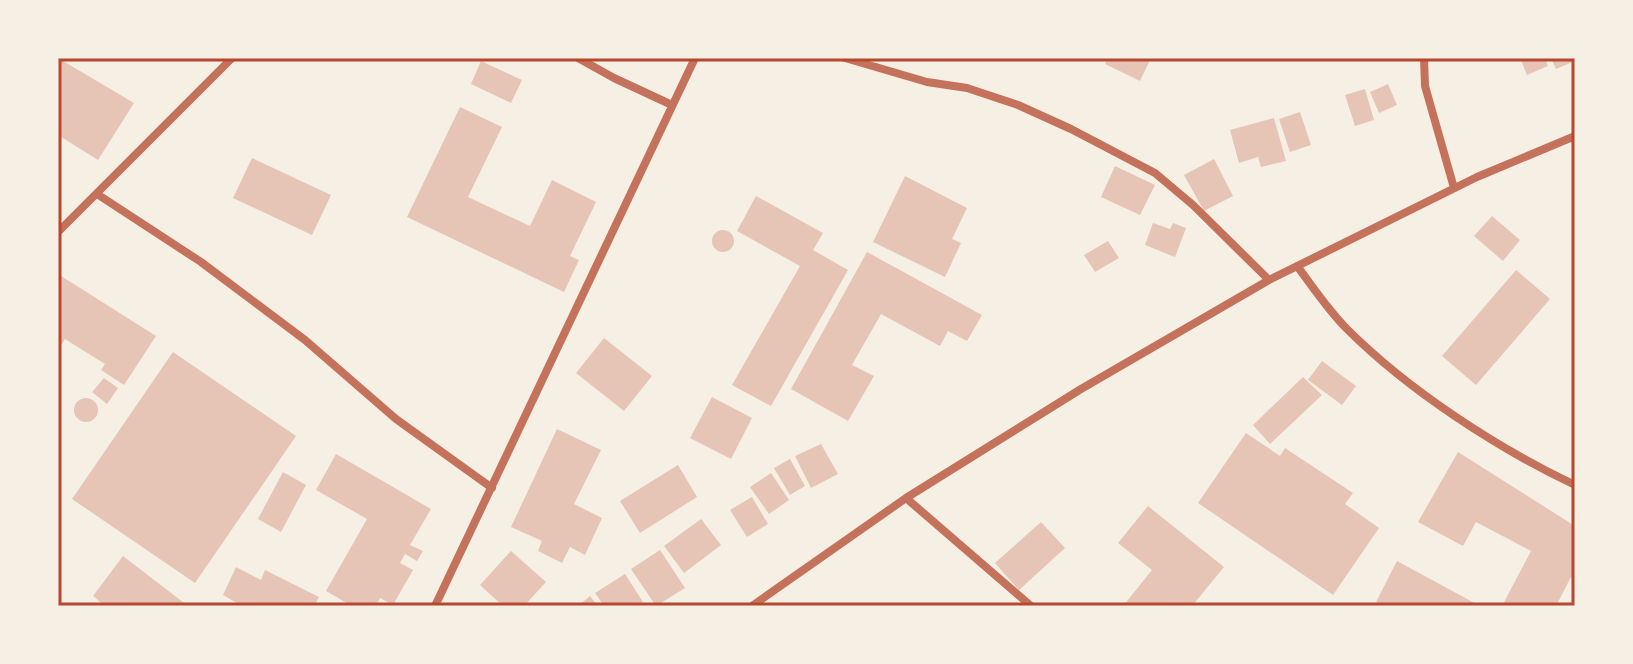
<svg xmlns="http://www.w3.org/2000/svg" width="1633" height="664" font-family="Figtree,sans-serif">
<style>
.building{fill:#e6c5b7}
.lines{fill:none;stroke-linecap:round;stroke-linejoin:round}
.minor{stroke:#c5725c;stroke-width:8}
.neatline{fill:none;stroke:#b5482f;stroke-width:3}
</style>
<rect width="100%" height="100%" fill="#f6efe4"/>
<path class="building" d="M58 58 134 103 98 160 58 135V120L61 114 58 113Z
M1108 58H1151L1140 81 1105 64Z
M1520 58H1545L1548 66 1527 75Z
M1551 58H1575V61L1556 69Z
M481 61 522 80 511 103 471 84Z
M1388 84 1397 105 1379 113 1370 92Z
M1365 89 1374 120 1355 126 1345 95Z
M460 107 502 127 468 197 530 226 552 180 596 202 570 256 579 260 564 292 407 217Z
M1300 112 1311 145 1290 152 1279 119Z
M1274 118 1286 161 1261 167 1258 157 1239 163 1230 130Z
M252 158 331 195 312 235 233 198Z
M1214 159 1233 196 1204 211 1184 175Z
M1115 166 1155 185 1140 215 1101 197Z
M905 176 967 208 952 239 961 243 945 277 873 242Z
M756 196 823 233 813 250 848 270 771 406 732 385 800 266 737 231Z
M1492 216 1520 240 1503 261 1474 236Z
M1153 223 1170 229 1173 223 1186 228 1175 257 1145 245Z
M712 241a11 11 0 1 1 22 0a11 11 0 1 1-22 0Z
M1108 241 1119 258 1095 272 1084 255Z
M867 252 982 315 967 341 948 331 940 346 881 314 852 365 874 376 848 421 791 389Z
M1516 270 1550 299 1476 385 1442 356Z
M58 274 156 336 124 385 101 370 105 364 65 339 58 350Z
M604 338 652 376 624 411 576 373Z
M173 352 296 436 195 583 72 499Z
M1322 361 1356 386 1342 405 1308 380Z
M1303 377 1322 395 1270 444 1253 425Z
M104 378 118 388 107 404 92 392Z
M712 397 752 418 731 459 690 438Z
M74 410a12 12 0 1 1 24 0a12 12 0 1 1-24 0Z
M557 429 601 450 574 504 602 518 585 555 570 547 562 563 538 551 542 541 511 527Z
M1246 433 1280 456 1285 448 1353 493 1345 504 1379 528 1333 595 1198 503Z
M821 444 838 474 811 488 795 456Z
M1458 452 1575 526V579L1571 577 1556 606H1502L1531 551 1476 522 1463 546 1418 522Z
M336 454 431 509 410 545 423 551 417 561 405 554 400 563 413 570 393 605 380 598 376 606H352L326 591 367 519 316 490Z
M790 459 805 486 790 495 774 468Z
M678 465 697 497 640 533 620 501Z
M283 472 306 485 281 532 258 519Z
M771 473 789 500 769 514 750 487Z
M752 497 768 524 747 537 730 510Z
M1148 506 1224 567 1192 606H1123L1152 570 1118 543Z
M701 519 721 545 684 573 664 546Z
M1041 522 1065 548 1019 590 995 563Z
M660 550 685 588 656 606 631 569Z
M511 551 546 582 524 606H503L480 585Z
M123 556 188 606H105L93 596Z
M1397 561 1480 606H1383L1376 602Z
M236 567 261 580 265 570 319 597 314 606H242L223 595Z
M625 574 643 602 636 606H604L595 593Z
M590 596 598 606H578Z"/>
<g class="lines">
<path class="minor" d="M578 58 614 78 672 105
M845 58 927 82 967 88 1018 105 1071 129 1155 173 1193 205 1269 280
M1424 58 1425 86 1454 188
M97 194 201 262 305 340 396 419 492 488
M58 232 232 58
M1297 266C1313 287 1328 310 1347 329 1408 390 1497 448 1575 485
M906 498 1031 606
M435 606 695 58
M752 606 906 498 1081 389 1269 280 1477 177 1575 136"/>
</g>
<rect width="1633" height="664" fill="none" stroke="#f6efe4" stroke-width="120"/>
<rect x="60" y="60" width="1513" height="544" class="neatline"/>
</svg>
